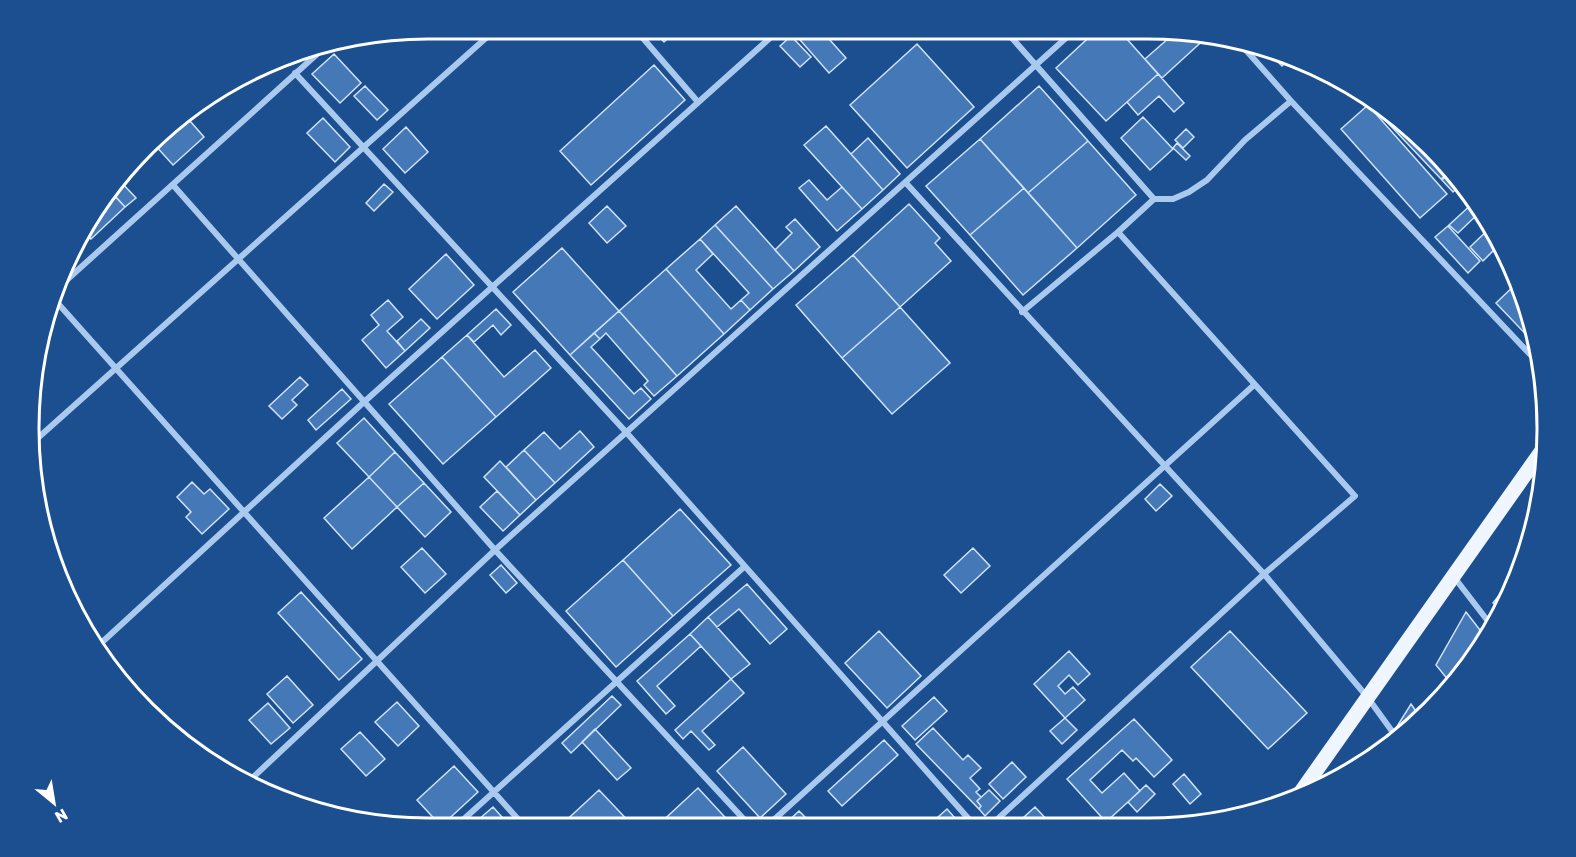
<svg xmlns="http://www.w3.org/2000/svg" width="1576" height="857" font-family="Rubik,sans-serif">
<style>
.building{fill:#4478b7;stroke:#cfe3fa;stroke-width:1.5}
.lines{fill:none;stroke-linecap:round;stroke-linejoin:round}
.street{stroke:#a9c9ee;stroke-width:6}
.primary{stroke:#f0f6ff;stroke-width:15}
.rim{fill:none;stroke:#fff;stroke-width:3}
</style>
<rect width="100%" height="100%" fill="#1b4f8f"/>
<path class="building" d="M652 29H678L664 42Z
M798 29H820L846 58 829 73 794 33Z
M1098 29H1118L1158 74 1106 121 1056 68Z
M1118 29H1132L1124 36Z
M1178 30 1209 35 1162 78 1145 59Z
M791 36 811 57 800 67 780 46Z
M917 44 974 107 907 168 850 105Z
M1263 47 1290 58 1282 66Z
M334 54 361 83 340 103 312 74Z
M654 65 685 100 591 185 560 151Z
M1158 74 1184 103 1174 112 1159 96 1138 115 1127 102Z
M365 86 388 110 377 120 354 96Z
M1039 86 1088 141 1028 193 980 139Z
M1371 99 1411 128 1451 170 1441 179 1368 102Z
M1368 105 1447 194 1420 218 1341 129Z
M183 113 204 137 173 165 154 144Z
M1143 117 1173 149 1150 170 1121 138Z
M323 118 350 147 335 162 307 133Z
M826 126 883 190 862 209 804 145Z
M406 127 428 152 405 173 383 149Z
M1186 129 1194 137 1183 148 1175 140Z
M868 138 900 174 883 190 851 154Z
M980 139 1024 188 970 235 926 186Z
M1088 141 1136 195 1077 248 1028 193Z
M1177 143 1190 156 1186 160 1173 148Z
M1452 171 1463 183 1453 192 1442 180Z
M809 180 827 200 842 187 862 209 837 231 799 188Z
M120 181 136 198 125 207 110 191Z
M384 184 393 192 374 211 366 203Z
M1024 188 1077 248 1023 295 970 235Z
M116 197 125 207 91 239 84 232 89 222Z
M1474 202 1481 211 1458 233 1449 225Z
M909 204 940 238 935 243 951 261 900 307 853 255Z
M607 206 626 226 607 243 589 223Z
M736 206 794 271 773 289 715 225Z
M795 219 820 247 794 271 775 250 792 233 786 227Z
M715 225 773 289 750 310 741 300 749 293 700 239Z
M1448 226 1480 261 1468 273 1435 237Z
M1491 227 1501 243 1483 261 1470 247Z
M700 239 713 254 696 270 731 309 741 300 750 310 724 334 666 269Z
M562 248 619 311 570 355 513 292Z
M446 254 474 285 437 319 409 289Z
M853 255 900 307 842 358 796 305Z
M666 269 724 334 677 376 619 311Z
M1518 282 1534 325 1537 346 1496 303Z
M388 300 403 317 387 331 405 351 386 368 362 340 379 325 371 315Z
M900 307 950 363 892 414 842 358Z
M496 309 511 325 501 335 493 325 474 342 467 335Z
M619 311 677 376 654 396 644 385 648 381 606 333 600 339 594 333Z
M421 319 430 328 405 351 397 341Z
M594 333 600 339 591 347 634 394 641 388 651 399 629 419 570 355Z
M467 335 504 377 535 350 551 368 496 417 442 357Z
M442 357 496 417 443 464 389 404Z
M300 377 308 385 292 400 297 405 282 419 269 406Z
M342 389 351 399 316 430 308 420Z
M364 418 395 452 369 477 337 443Z
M580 431 594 447 555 483 524 450 544 432 560 449Z
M524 450 555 483 536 500 506 467Z
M395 452 424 483 397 507 369 477Z
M500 461 536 500 520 515 484 477Z
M369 477 397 507 352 549 324 518Z
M192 482 204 494 210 489 229 509 202 534 186 517 191 512 177 497Z
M424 483 451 512 425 537 397 507Z
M1160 484 1172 496 1156 511 1145 499Z
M497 491 520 515 503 531 480 507Z
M680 509 731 565 673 616 623 560Z
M422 548 446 574 425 593 401 567Z
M973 548 990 566 961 593 944 575Z
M623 560 673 616 616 667 566 611Z
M501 565 517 583 506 593 490 575Z
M1522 567 1502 610 1493 603Z
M747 584 787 629 770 644 739 609 717 627 708 617Z
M301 592 362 659 339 680 278 613Z
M1466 612 1487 639 1453 686 1436 665Z
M708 617 750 664 731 679 690 634Z
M879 631 921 676 887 708 845 663Z
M1230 631 1307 713 1268 749 1191 667Z
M690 634 701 646 657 686 675 706 666 714 637 681Z
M1069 651 1090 674 1078 685 1069 675 1058 686 1065 694 1073 687 1085 700 1065 718 1034 684Z
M287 676 313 705 293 723 267 694Z
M731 679 744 693 702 731 715 745 709 750 691 731 683 739 675 730Z
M612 696 621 705 571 753 562 743Z
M934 697 947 711 915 740 902 726Z
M397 702 419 726 398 746 375 722Z
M268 703 290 728 271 744 249 720Z
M1411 704 1420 717 1400 735 1396 728Z
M1065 718 1077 730 1062 744 1050 731Z
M1134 719 1172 760 1154 777 1136 758 1133 761 1122 750 1090 780 1102 793 1124 773 1140 791 1106 822 1067 779Z
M933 728 963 760 968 755 981 768 970 778 980 789 976 792 981 797 977 801 981 806 979 809 916 744Z
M595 729 631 768 617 780 582 742Z
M360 732 385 759 366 776 341 749Z
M884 740 898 755 842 806 828 791Z
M743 747 786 794 760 818 717 771Z
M1012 762 1026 777 1003 799 989 784Z
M454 766 478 792 441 826 417 800Z
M1184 774 1201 794 1190 804 1173 784Z
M1146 785 1155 794 1137 812 1128 802Z
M698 788 734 827H656Z
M599 790 634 827H559Z
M989 790 1000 801 985 816 979 809 981 806 977 801Z
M493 807 509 825 507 827H470Z
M1035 807 1050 823 1047 826H1014Z
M947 809 962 826H928Z
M799 811 814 826H783Z"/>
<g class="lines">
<path class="street" d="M635 29 698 102
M1004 29 1154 199
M1237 40 1291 101 1541 366
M295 73 626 432 975 826
M906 183 1264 574 1368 698 1397 738
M173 185 495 550 751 827
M1118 232 1154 199H1173L1189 192 1207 180 1245 140 1291 101
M59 287 326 46
M54 299 525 827
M30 445 496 29
M1454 577 1494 629
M99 645 364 402 780 29
M247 783 495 550 1076 29
M767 826 1254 385
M990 826 1264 574 1355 496 1118 232 1022 312
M455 827 744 567"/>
<path class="primary" d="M1296 799 1541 452 1545 443"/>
</g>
<path d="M0 0H1576V857H0ZM428 39H1148A389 389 0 0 1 1537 428V429A389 389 0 0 1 1148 818H428A389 389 0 0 1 39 429V428A389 389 0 0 1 428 39Z" fill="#1b4f8f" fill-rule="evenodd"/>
<path class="rim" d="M428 39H1148A389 389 0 0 1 1537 428V429A389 389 0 0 1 1148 818H428A389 389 0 0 1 39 429V428A389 389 0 0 1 428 39Z"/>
<g transform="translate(54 803) rotate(150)" stroke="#1b4f8f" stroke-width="4.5" paint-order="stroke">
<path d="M0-4.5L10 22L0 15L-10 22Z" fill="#ffffff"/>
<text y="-9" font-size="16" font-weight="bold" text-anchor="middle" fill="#ffffff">N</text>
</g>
</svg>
